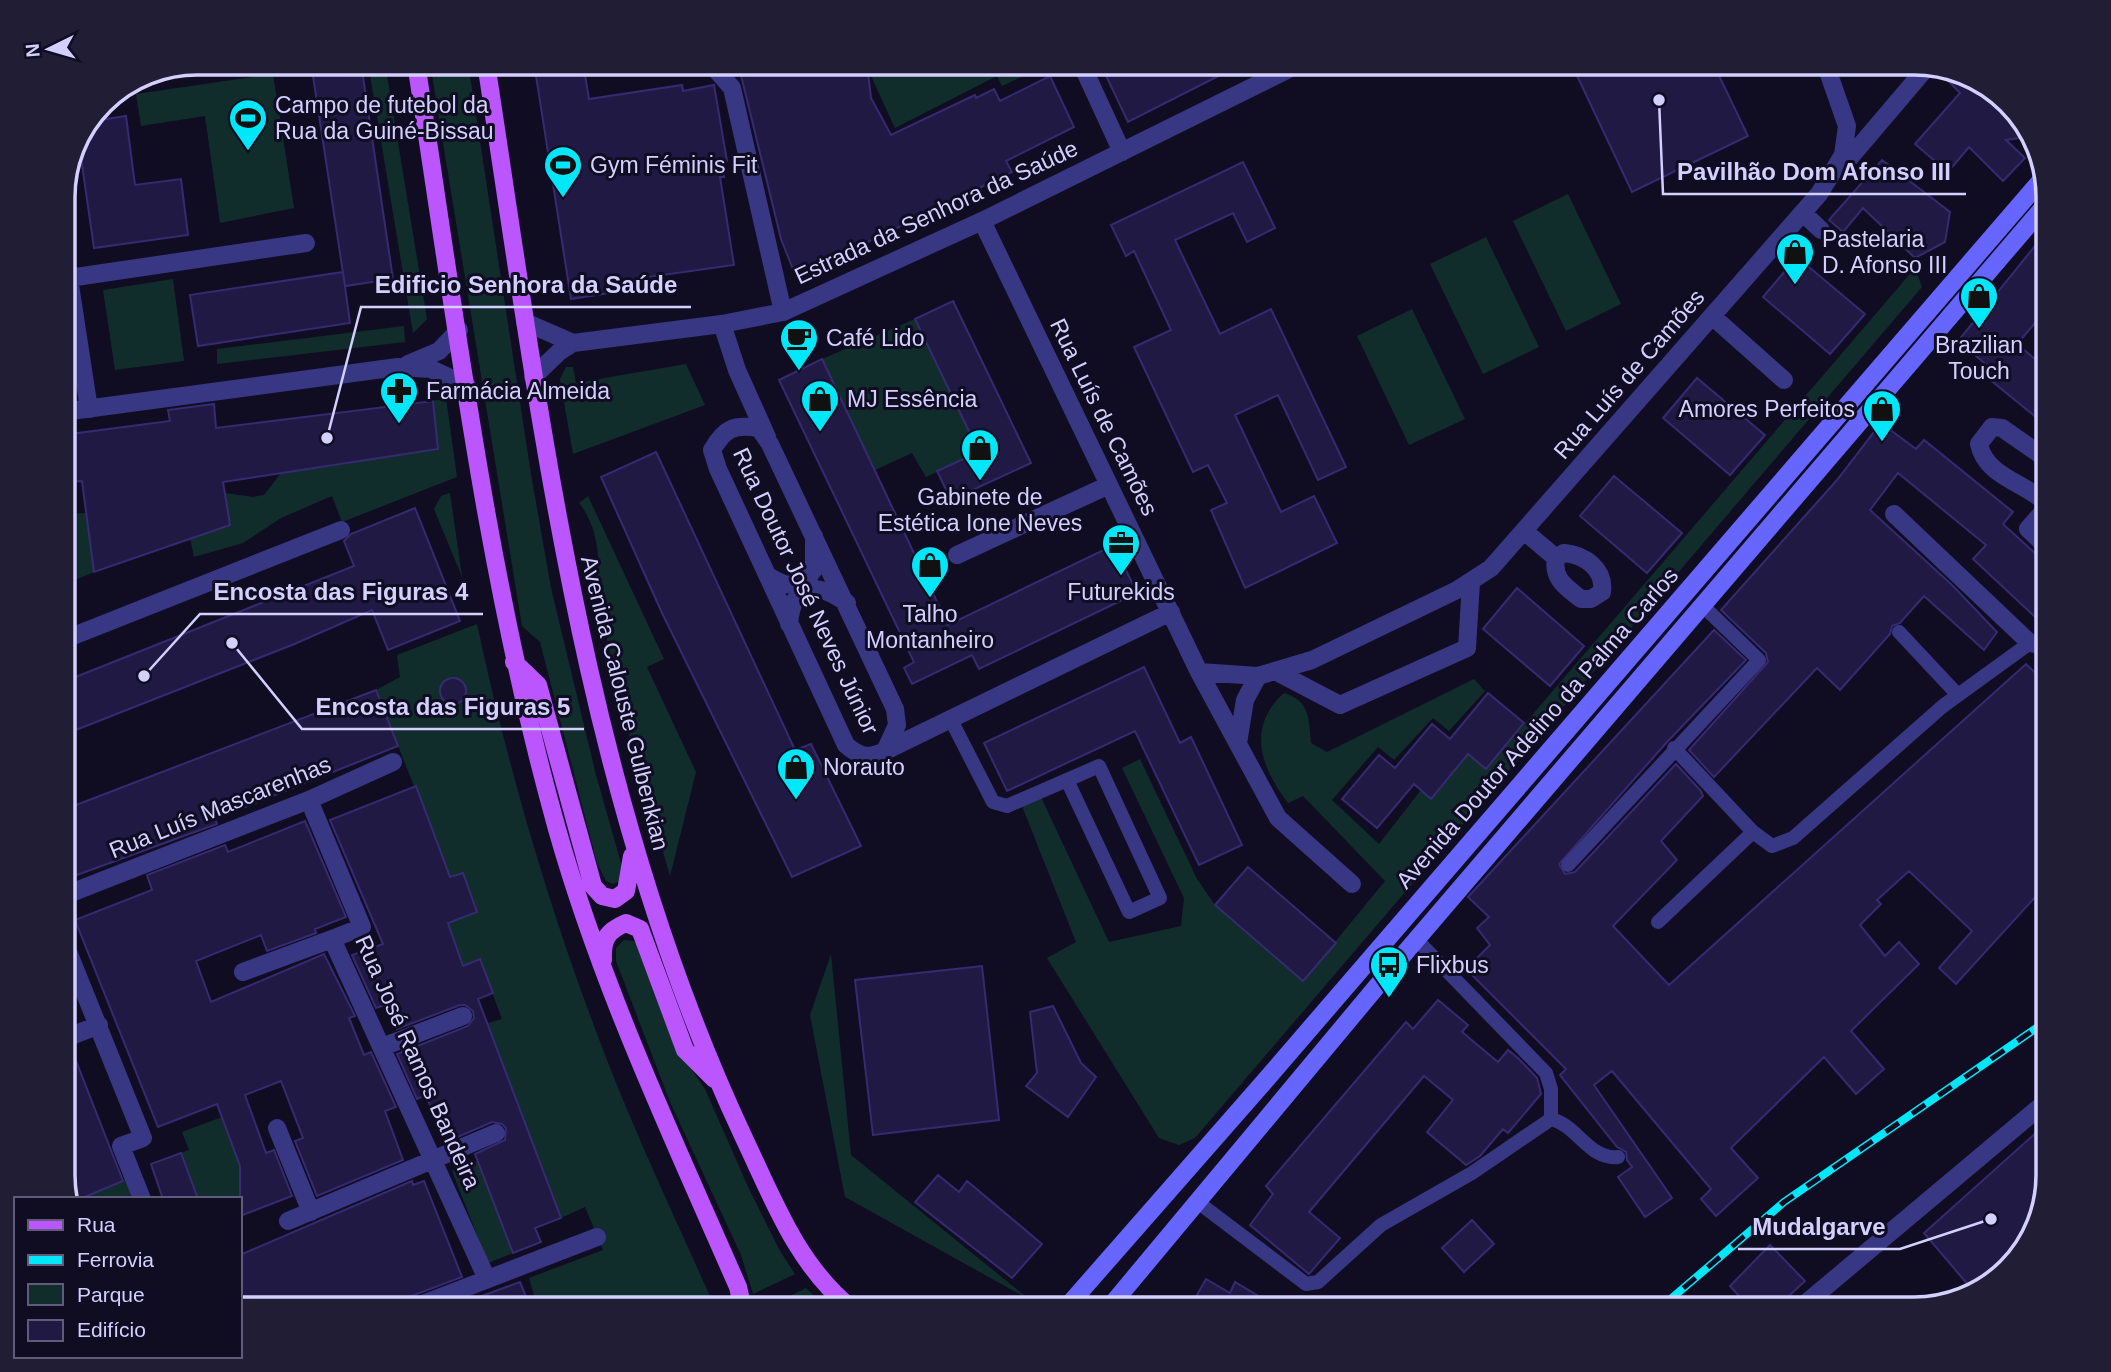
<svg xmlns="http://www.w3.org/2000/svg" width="2111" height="1372" font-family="Helvetica,sans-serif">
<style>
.green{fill:#102d2b}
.building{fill:#201944;stroke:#362a71;stroke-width:2}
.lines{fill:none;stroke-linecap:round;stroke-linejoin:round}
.service{stroke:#383783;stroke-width:14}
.minor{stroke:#383783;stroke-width:18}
.tertiary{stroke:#383783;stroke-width:18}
.secondary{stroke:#66f;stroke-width:18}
.primary{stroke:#bb56ff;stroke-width:18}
.rail-casing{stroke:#00e7fa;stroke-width:8}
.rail{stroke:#100d23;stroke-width:5;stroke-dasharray:16;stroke-linecap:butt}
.labels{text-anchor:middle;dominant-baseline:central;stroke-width:6;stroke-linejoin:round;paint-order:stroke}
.poi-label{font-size:23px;fill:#d3cfff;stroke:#100d23;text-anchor:start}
.street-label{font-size:23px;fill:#d3cfff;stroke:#100d23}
.rim{fill:none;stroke:#d3cfff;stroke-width:3.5}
.leader{fill:none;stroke:#d3cfff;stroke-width:2.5}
.callout-dot{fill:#d3cfff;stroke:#100d23;stroke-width:2.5}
.callout-label{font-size:24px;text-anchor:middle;font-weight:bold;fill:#d3cfff;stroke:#100d23;stroke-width:6;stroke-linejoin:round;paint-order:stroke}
</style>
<rect width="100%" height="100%" fill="#100d23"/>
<path class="green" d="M368 63H385L427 319 413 333Z
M430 63H468L531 474 551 588 596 775 624 874 620 881 613 884 606 881 597 863 540 642 522 626Z
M865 63H1051L1002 86 997 76 895 128Z
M273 74 294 208 220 223 205 116 141 126 136 94Z
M1568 194 1621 304 1566 331 1513 221Z
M1486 237 1539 347 1483 374 1430 264Z
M1915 268 1922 287 1195 1138 1179 1145 1159 1138 1047 958 1076 942 1022 806 1040 795 1109 942 1181 926 1184 898 1122 768 1140 759 1197 879 1215 905 1303 981 1385 881 1303 796 1288 803C1261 768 1246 727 1284 693 1310 701 1309 719 1311 743L1327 752 1474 679 1485 691 1449 731 1433 718 1394 760 1378 747 1332 800 1379 844 1421 790 1431 798 1468 754 1486 769Z
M173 279 184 361 115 370 103 290Z
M1412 309 1465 419 1409 445 1357 336Z
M915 319 979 452 926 477 912 453 875 470 822 359Z
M404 326 405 342 217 364V349Z
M686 364 705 405 573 454 560 379 566 367H573L576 383Z
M446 398 457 477 342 522 332 496 281 518 243 543 194 557 190 538 230 525 225 493 253 497 264 495 281 473 437 449 433 401Z
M450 493 462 577 434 509 441 496Z
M588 496 664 659 647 667 696 772 670 876 624 717 595 585C603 561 596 523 579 503Z
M86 513 94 572 63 585V521L71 520V514Z
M477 624C509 773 552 919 607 1060 639 1142 677 1222 713 1303L696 1309H538L529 1278 603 1250 585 1207 561 1218 488 1023 502 1019 480 960 463 966 448 923 477 912 463 873 450 877 376 690 400 677 397 655Z
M624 940 634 941 639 947 685 1060 705 1089 749 1189 780 1251 795 1274 753 1294 741 1255 670 1102 616 961V948Z
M831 954 851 1155 1030 1300 845 1197 810 1015Z
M222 1117 256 1210 240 1215V1199H198L181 1153 189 1150 182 1132Z
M477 1161 513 1253 488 1263 452 1171Z
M125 1180 132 1199H80Z
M806 1288 824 1306 816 1309H764Z"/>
<path class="building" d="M311 63H361L393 279 345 286Z
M534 63H583L589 99 682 85 683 91 714 85 727 161 722 162 724 177H720L734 265 634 279 635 289 571 299Z
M738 63H867L871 98 891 135 975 95 976 98 994 89 1000 101 1050 76 1074 127 1006 161 1012 172 796 277 781 239Z
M1100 63H1244L1128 122Z
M1571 63H1713L1748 136 1632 192Z
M1938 70 1988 85 2030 131 2032 136 2006 140 2025 158 2003 181 1969 147 1948 172 1915 144 1960 93Z
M126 116 135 185 181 179 188 235 94 248 80 151 94 121Z
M1882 160 1950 212 1945 242 1915 258 1863 208 1843 232 1829 220Z
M1243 162 1275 228 1247 242 1233 213 1175 240 1220 334 1271 309 1346 467 1318 480 1278 395 1235 415 1281 512 1314 496 1337 543 1245 588 1211 510 1227 503 1208 465 1193 472 1134 347 1171 330 1134 251 1126 256 1111 225Z
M2035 246 2048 256V308L2017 344 2048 370V427L1988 378 1994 371 1958 341Z
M1797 257 1865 314 1830 354 1763 297Z
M343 272 350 323 198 346 190 295Z
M953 301 1031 463 951 500 937 471 979 452 915 319Z
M822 359 948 625 1114 545 1137 593 979 669 972 655 912 684 904 668 914 662 779 380Z
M1697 378 1765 435 1730 475 1663 418Z
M433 401 438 449 223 482 230 525 94 572 82 481 63 482V435L170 421 168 410 214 404 216 428Z
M1881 423 1916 449 1924 440 2013 512 2003 524 2048 565V629L1973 559 1986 545 1898 473 1870 510 1952 585 1997 632 1984 650 1924 596 1900 623 1892 626 1890 634 1840 690 1817 668 1714 777 1689 750 1768 662 1766 653 1721 610 1837 480Z
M656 452 795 750 811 744 861 846 792 877 662 613 601 477Z
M1614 476 1682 533 1647 573 1580 516Z
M415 508 460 621 388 650 372 610 292 645 63 735V682L354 566 344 541 351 534Z
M1517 588 1584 646 1550 686 1483 629Z
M1714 630 1746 660 1667 742 1559 864 1565 874 1575 872 1676 764 1701 791 1703 796 1661 841 1677 860 1613 926 1669 985 2026 664 2048 685V883L1956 984 1939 968 1972 931 1909 871 1877 900 1881 904 1860 925 1885 956 1899 942 1919 964 1851 1031 1884 1069 1856 1094 1824 1057 1731 1148 1758 1178 1716 1216 1701 1199 1711 1189 1612 1071 1594 1085 1672 1198 1645 1217 1618 1177 1632 1167 1627 1160 1626 1152 1617 1147 1560 1075 1566 1069 1466 969 1490 945 1477 928 1489 917 1468 897Z
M1144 667 1180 743 1191 737 1242 845 1199 865 1135 731 1007 791 984 743Z
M440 691a13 13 0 1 1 26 0a13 13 0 1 1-26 0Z
M376 690 398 746 215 819 217 824 63 880V810Z
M1488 693 1524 723 1486 769 1468 754 1431 799 1414 784 1377 828 1342 799 1379 755 1395 768 1432 724 1450 739Z
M416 786 450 877 463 873 477 912 448 923 463 966 480 959 493 993 478 999 561 1218 535 1228 541 1242 513 1253 475 1154 505 1140 506 1128 502 1124 492 1122 444 1143 426 1095 417 1099 397 1054 468 1026 474 1018 473 1011 465 1005H460L397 1029 387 1004 376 1008 352 955 383 944 330 820Z
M305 821 346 917 315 929 316 933 267 951 261 935 196 961 211 1002 324 954 355 1016 349 1018 364 1055 371 1052 396 1107 385 1111 403 1160 317 1196 295 1141 303 1138 281 1081 245 1095 266 1153 274 1150 292 1196 240 1216V1166L217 1104 158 1127 75 920 152 890 147 875 225 845 228 852Z
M1248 867 1336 943 1303 981 1215 905Z
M982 966 999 1120 873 1135 855 980Z
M1438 1000 1468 1025 1462 1032 1498 1062 1508 1050 1519 1059 1537 1078 1541 1094 1508 1133 1503 1129 1480 1156 1466 1165 1427 1132 1453 1100 1424 1076 1309 1212 1340 1238 1309 1274 1250 1225 1273 1194 1266 1186 1406 1022 1413 1029Z
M1053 1006 1081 1063 1096 1077 1068 1117 1026 1086 1037 1073 1030 1012Z
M71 1048 123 1181 80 1199H68L63 1183V1050Z
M2048 1122V1175L2026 1249 1980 1291 1975 1293 1924 1233Z
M181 1153 198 1199H163L151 1164Z
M938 1175 959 1192 967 1181 1042 1244 1012 1278 915 1202Z
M412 1181 413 1185 424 1181 462 1277 406 1298 399 1309H240V1255Z
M1472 1220 1494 1244 1464 1272 1442 1248Z
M1770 1245 1805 1281 1775 1309H1751L1730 1286Z
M1206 1279 1230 1293 1235 1282 1280 1309H1189Z
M520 1282 531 1309H442L471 1300Z"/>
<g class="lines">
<path class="service" d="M1899 632 1957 694
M950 718 993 802 1007 806 1067 780 1129 912 1160 898 1099 766 1067 780
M1674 748 1753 832 1772 846 1793 838 1943 706 2030 643
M1568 865 1759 660 1703 606
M1658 922 1753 832
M1417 940 1546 1073 1551 1089V1119
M1199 1203 1306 1284 1318 1282 1381 1225 1472 1173 1551 1119C1577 1125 1589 1160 1618 1157"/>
<path class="minor" d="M702 63 712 65 732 88 783 312
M1081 63 1122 152
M1842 167 1927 67
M1803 213 1821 230
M982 221 1199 672 1278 818 1352 884
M63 239 89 409
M69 278 306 243
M1712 316 1784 380
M722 324 737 370 767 437
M2048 465 2045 458 2002 428 1992 427 1979 444C1986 478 2028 483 2048 505
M2048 506 2028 529 2048 548
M1894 514 2030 643 2048 647
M1524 531 1556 558
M1564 553C1585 555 1605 569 1602 592L1591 599H1581C1566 587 1552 579 1556 558Z
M957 555 1109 485
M767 575C780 584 788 587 804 583L814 569V536
M789 624C793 580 818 583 847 603
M63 640 341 530
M1275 671 1340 705 1467 648 1471 582
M1199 672 1258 676 1312 660 1457 590 1491 568 1819 194 1843 155 1847 126 1825 63
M1238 743 1245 700 1258 676
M885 751 897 725 895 709 770 444 759 428C734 424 725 428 712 450L718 469 846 745C860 757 868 759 885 751L1171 612
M309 800 362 927 332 939 487 1279
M63 896 309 800 393 762
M63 939 143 1138 121 1146 142 1199
M243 972 332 939
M63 1039 99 1025
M382 1047 463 1016
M277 1128 311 1212
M288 1221 496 1133
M410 1309 597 1237
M1799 1309 2048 1100"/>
<path class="tertiary" d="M525 322 573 343
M408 364 439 351 459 330
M533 377 559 352 573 343 722 324 783 312 982 221 1301 63
M63 412 398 367 431 369 467 386"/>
<path class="secondary" d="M1065 1309 1264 1082 2043 178
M1108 1309 1398 961 2048 202"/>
<path class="primary" d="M416 63C456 320 487 579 557 829 602 988 672 1136 738 1287L743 1309
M486 63C542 428 585 800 744 1138 773 1199 797 1265 852 1309
M514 662 538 685 593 886 602 896 615 899 626 891 632 856
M603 960C602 939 607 931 626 923L640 929 685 1050 714 1079"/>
<defs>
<path id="rail" d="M1659 1309 1784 1202 2048 1020"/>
</defs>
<use href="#rail" class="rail-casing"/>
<use href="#rail" class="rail"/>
</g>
<defs>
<symbol id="stadium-pin" viewBox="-11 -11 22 30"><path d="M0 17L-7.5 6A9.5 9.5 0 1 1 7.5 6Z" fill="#00e7fa" stroke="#100d23"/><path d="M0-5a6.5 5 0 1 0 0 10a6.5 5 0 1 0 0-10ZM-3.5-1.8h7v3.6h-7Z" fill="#111"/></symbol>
<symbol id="shop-pin" viewBox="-11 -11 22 30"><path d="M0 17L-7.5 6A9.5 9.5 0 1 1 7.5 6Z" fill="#00e7fa" stroke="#100d23"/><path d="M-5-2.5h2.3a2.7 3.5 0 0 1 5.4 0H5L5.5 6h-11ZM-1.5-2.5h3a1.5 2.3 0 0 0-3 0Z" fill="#111"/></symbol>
<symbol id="cafe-pin" viewBox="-11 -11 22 30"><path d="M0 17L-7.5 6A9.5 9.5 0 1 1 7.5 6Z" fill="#00e7fa" stroke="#100d23"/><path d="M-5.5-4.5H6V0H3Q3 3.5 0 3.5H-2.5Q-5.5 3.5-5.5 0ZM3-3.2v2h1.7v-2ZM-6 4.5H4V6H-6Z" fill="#111"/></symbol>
<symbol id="pharmacy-pin" viewBox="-11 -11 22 30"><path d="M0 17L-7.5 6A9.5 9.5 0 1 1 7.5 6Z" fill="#00e7fa" stroke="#100d23"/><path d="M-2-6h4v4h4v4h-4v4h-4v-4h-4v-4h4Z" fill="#111"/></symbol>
<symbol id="office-pin" viewBox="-11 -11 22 30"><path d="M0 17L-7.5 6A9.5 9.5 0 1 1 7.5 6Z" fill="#00e7fa" stroke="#100d23"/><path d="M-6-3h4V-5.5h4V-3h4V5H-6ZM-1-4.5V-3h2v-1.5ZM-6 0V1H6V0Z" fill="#111"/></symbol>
<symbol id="bus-pin" viewBox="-11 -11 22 30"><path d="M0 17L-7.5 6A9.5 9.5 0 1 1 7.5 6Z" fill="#00e7fa" stroke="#100d23"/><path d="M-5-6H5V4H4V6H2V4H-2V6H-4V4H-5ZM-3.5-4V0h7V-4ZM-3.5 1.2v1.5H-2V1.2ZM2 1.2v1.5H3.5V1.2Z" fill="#111"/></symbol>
</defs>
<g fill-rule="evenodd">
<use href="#stadium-pin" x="226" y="96" width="44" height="60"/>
<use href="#stadium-pin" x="541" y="143" width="44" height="60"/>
<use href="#shop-pin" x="1773" y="230" width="44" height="60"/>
<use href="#shop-pin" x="1957" y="274" width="44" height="60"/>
<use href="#cafe-pin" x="777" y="316" width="44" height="60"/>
<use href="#pharmacy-pin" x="377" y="369" width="44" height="60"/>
<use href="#shop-pin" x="798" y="377" width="44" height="60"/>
<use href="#shop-pin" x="1860" y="387" width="44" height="60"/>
<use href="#shop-pin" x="958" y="426" width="44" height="60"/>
<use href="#office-pin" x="1099" y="521" width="44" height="60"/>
<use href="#shop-pin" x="908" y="543" width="44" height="60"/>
<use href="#shop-pin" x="774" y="745" width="44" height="60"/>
<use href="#bus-pin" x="1367" y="943" width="44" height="60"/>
</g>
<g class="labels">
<g class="poi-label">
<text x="275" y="105">Campo de futebol da<tspan x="275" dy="26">Rua da Guiné-Bissau</tspan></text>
<text x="590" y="165">Gym Féminis Fit</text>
<text x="1822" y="239">Pastelaria<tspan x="1822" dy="26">D. Afonso III</tspan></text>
<text x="826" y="338">Café Lido</text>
<text x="1979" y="345" text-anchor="middle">Brazilian<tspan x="1979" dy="26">Touch</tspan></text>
<text x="426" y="391">Farmácia Almeida</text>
<text x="847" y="399">MJ Essência</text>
<text x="1855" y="409" text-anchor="end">Amores Perfeitos</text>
<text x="980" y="497" text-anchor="middle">Gabinete de<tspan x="980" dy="26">Estética Ione Neves</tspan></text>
<text x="1121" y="592" text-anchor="middle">Futurekids</text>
<text x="930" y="614" text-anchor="middle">Talho<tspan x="930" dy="26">Montanheiro</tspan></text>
<text x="823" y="767">Norauto</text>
<text x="1416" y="965">Flixbus</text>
</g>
<g class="street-label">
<text transform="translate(936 212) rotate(-25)">Estrada da Senhora da Saúde</text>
<text transform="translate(1629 374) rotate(-49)">Rua Luís de Camões</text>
<text transform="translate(1104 417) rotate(64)">Rua Luís de Camões</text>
<text transform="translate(806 591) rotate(65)">Rua Doutor José Neves Júnior</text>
<text transform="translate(625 703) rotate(76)">Avenida Calouste Gulbenkian</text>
<text transform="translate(1537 728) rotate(-49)">Avenida Doutor Adelino da Palma Carlos</text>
<text transform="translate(220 807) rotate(-22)">Rua Luís Mascarenhas</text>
<text transform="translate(418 1062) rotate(66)">Rua José Ramos Bandeira</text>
</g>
</g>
<path d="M0 0H2111V1372H0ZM197 75H1914A122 122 0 0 1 2036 197V1175A122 122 0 0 1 1914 1297H197A122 122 0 0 1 75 1175V197A122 122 0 0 1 197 75Z" fill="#201d35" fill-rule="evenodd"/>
<path class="rim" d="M197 75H1914A122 122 0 0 1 2036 197V1175A122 122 0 0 1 1914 1297H197A122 122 0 0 1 75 1175V197A122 122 0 0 1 197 75Z"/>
<path class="leader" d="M1659 100L1663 194H1966M327 438L361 307H691M144 676L200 614H483M232 643L302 729H584M1991 1219L1900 1249H1738"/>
<g class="callout-dot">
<circle cx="1659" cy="100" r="7"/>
<circle cx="327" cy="438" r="7"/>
<circle cx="144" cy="676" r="7"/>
<circle cx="232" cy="643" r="7"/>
<circle cx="1991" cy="1219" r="7"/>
</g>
<g class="callout-label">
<text x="1814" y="180">Pavilhão Dom Afonso III</text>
<text x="526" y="293">Edificio Senhora da Saúde</text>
<text x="341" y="600">Encosta das Figuras 4</text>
<text x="443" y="715">Encosta das Figuras 5</text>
<text x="1819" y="1235">Mudalgarve</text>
</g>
<rect x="14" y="1197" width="228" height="161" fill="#100d23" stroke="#5e5b7b" stroke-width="2"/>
<rect x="28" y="1220" width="35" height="10" fill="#bb56ff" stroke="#5e5b7b" stroke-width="2"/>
<text x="77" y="1232" font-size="21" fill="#d3cfff">Rua</text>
<rect x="28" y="1255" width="35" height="10" fill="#00e7fa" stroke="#5e5b7b" stroke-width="2"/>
<text x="77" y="1267" font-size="21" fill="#d3cfff">Ferrovia</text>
<rect x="28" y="1284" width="35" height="21" fill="#102d2b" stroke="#5e5b7b" stroke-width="2"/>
<text x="77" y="1302" font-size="21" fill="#d3cfff">Parque</text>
<rect x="28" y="1320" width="35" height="21" fill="#201944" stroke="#5e5b7b" stroke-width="2"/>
<text x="77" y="1337" font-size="21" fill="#d3cfff">Edifício</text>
<g transform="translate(49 49) rotate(265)" stroke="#100d23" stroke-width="5" paint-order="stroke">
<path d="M0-5L12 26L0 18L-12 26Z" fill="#d3cfff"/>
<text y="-10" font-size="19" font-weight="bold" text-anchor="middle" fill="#d3cfff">N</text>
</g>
</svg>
